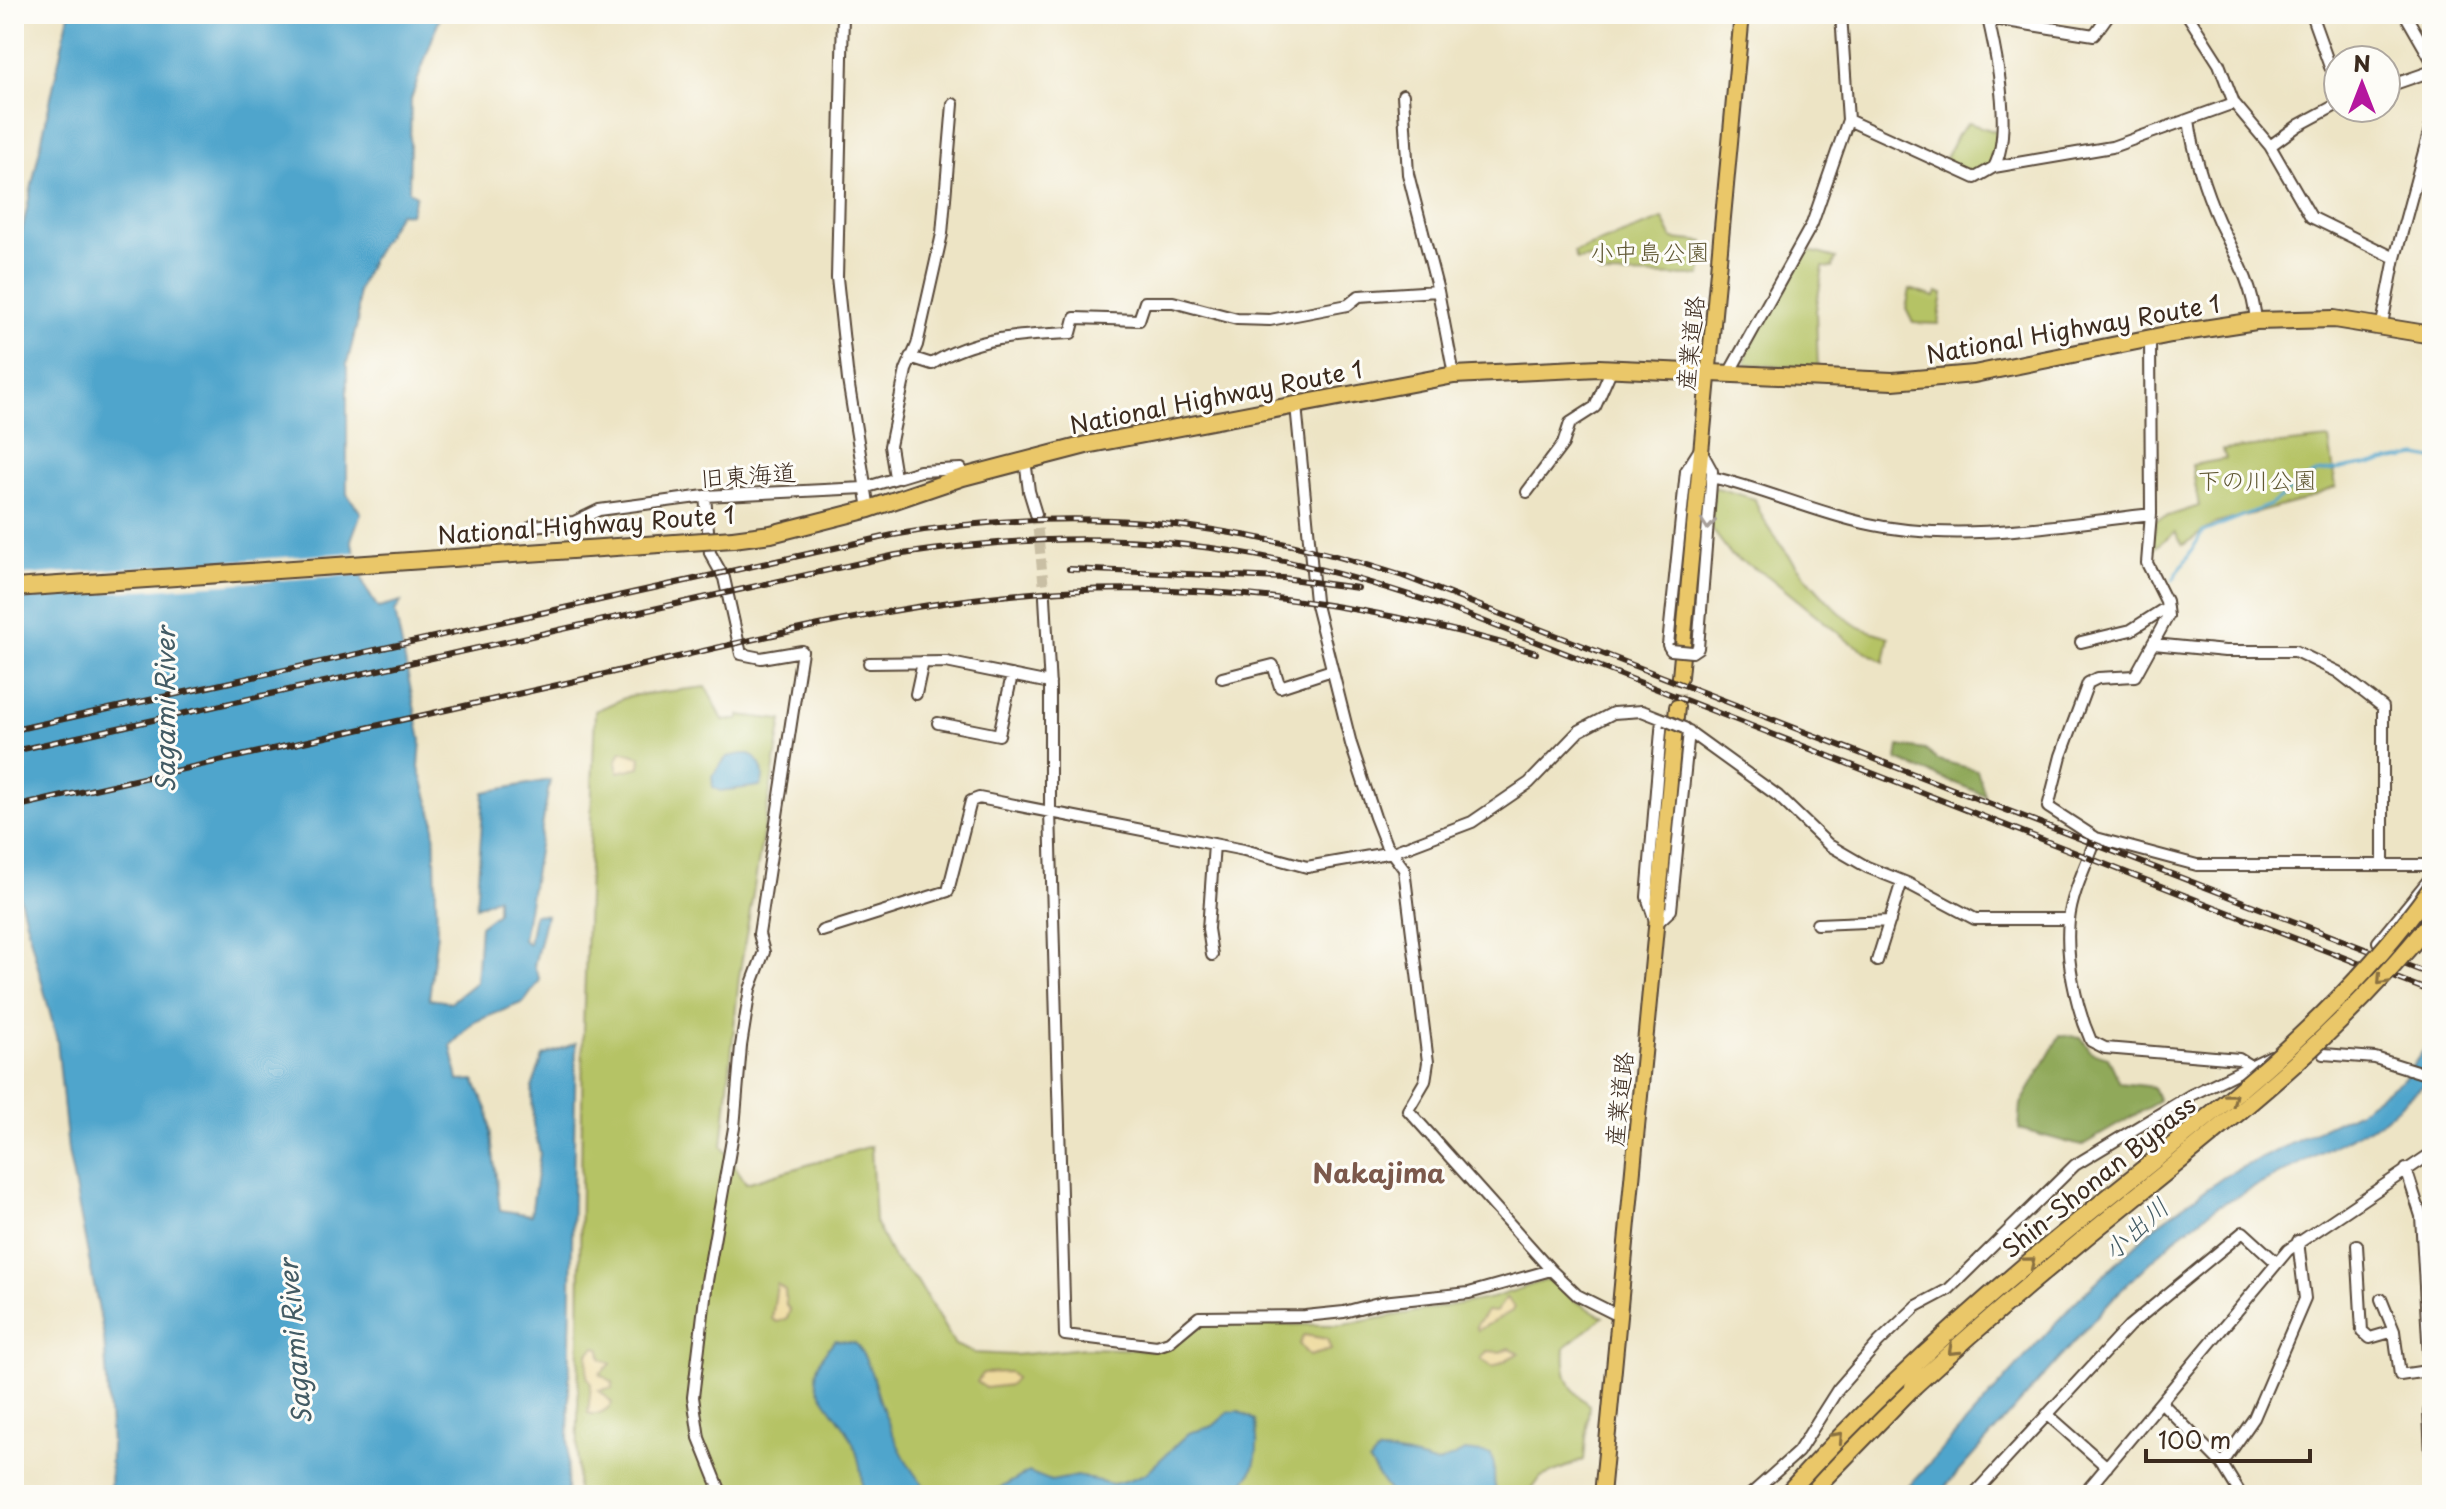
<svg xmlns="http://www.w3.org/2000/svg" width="2446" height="1509" font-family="'Playpen Sans','Klee One',sans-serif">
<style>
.green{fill:#b5c365;stroke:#787642;stroke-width:2}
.forest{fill:#90a95a;stroke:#666a3c;stroke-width:2}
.sand{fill:#eeda9e;stroke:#94825e;stroke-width:2}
.water{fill:#50a5cc;stroke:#466875;stroke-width:2}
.pier{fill:#ede4c5}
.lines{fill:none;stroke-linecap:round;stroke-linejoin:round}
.stream{stroke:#50a5cc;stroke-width:3}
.minor-tunnel{stroke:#c9bfa4;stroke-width:10;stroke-dasharray:10 5;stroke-linecap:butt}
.major-tunnel{stroke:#c9bfa4;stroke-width:14;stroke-dasharray:14 7;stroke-linecap:butt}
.minor-casing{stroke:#564637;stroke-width:14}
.major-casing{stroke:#564637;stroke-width:18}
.highway-casing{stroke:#564637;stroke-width:20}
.minor{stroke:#fff;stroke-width:10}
.major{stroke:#eac769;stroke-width:14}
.highway{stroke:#eac769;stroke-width:16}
.rail-casing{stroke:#3b2a1e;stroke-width:6}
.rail{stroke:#fdfcf7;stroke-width:3;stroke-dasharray:9;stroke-linecap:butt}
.minor-bridge-casing{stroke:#564637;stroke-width:14;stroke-linecap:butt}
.highway-bridge-casing{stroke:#564637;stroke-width:20;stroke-linecap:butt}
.minor-bridge{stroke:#fff;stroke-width:10}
.highway-bridge{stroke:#eac769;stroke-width:16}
.oneway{stroke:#a79f9a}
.oneway2{stroke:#8a7140}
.labels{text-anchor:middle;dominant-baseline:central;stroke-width:6;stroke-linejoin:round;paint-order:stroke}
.park-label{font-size:24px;fill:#605833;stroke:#fdfcf7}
.street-label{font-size:24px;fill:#3b2a1e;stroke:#fdfcf7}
.water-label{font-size:26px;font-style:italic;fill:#435b64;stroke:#fdfcf7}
.neighbourhood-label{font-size:26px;font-weight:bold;fill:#7c594c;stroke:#fdfcf7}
</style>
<rect width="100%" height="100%" fill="#fdfcf7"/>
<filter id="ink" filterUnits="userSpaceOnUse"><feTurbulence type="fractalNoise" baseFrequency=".0125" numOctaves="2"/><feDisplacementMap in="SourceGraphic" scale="16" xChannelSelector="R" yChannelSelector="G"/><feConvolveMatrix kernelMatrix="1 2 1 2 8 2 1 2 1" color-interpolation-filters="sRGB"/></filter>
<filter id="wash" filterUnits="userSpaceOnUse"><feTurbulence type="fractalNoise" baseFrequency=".006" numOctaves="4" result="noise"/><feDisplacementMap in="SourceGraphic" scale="32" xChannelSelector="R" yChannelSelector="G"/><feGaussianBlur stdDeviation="1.8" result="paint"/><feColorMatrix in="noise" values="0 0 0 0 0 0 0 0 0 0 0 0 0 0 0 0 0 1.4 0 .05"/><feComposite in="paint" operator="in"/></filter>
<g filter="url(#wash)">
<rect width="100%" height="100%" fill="#ede4c5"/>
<path class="green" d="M1968 123 1997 132 1994 167 1975 178 1943 164 1957 135Z
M1663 219 1673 239 1704 242 1701 276 1600 275 1591 258 1577 260 1574 252Z
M1806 250 1836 258 1832 268 1823 267 1816 311 1818 368 1745 364 1748 350Z
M1910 289 1935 297 1937 292 1943 294 1938 324 1913 323 1906 309Z
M2329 439 2336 487 2301 501 2214 524 2183 545 2175 532 2151 551 2156 520 2199 506 2192 465 2226 459 2223 450Z
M1714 487 1755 499C1761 527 1829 608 1854 624 1863 630 1878 633 1889 637L1884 662 1848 641 1768 576 1732 556 1711 528Z
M706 687 723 720H739V715L782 720 739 977 722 1146 746 1183 871 1146 875 1222 893 1258 917 1281 955 1345 974 1353 1014 1355 1085 1348 1159 1350 1205 1324 1342 1325 1492 1298 1550 1279 1572 1299 1603 1317 1565 1347C1563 1373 1567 1389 1589 1405L1584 1460 1541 1477 1528 1495H577L583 1029 595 711 629 696Z"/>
<path class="forest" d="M1899 746 1925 750 1938 760 1977 770 1985 795 1897 760Z
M2060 1035 2081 1037 2091 1052 2108 1057 2120 1083 2153 1087 2159 1101 2081 1146 2019 1129 2021 1104Z"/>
<path class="sand" d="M621 751 641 757 640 767 618 772 616 762Z
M777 1284 785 1290 786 1305 790 1310 787 1319 777 1322 772 1319Z
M1506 1298 1514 1306 1512 1311 1478 1330 1476 1326 1487 1311 1496 1312Z
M1304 1335 1327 1339 1331 1350 1309 1356 1299 1344Z
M595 1347 600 1348 601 1358 611 1364 599 1374 613 1382 612 1388 599 1390 612 1403C608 1410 596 1417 588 1413L591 1384 587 1376 588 1354Z
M1509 1348 1519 1353 1493 1367 1481 1359 1487 1351 1500 1352Z
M1009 1372 1015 1378 1010 1385 986 1388 977 1382 983 1373Z"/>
<path class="water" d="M69 14H441L411 99 409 191 416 195 410 214 399 213 370 262 358 291V320L347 364V494L361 513 351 540 365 587 378 608 401 602 395 612 421 740 419 767 434 820 437 932 429 999 451 1002 476 982 480 926 497 913V897L476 907 484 792 550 780 523 940 529 944 534 914 546 915 534 966 540 980 524 1002 474 1022 451 1045 458 1081 474 1080 488 1111 500 1210 531 1215 540 1153 533 1124 532 1088 543 1056 576 1043 567 1495H110L111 1444 104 1337 68 1151 57 1040 14 875V310L18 290 14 287V248L19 245Z
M742 754H750C761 762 766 773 761 786L720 791 713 787 712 776 727 757Z
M2432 1038V1078L2380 1122 2218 1206 2179 1235 2112 1299 1938 1495H1901L2073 1304 2156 1225 2228 1174 2357 1112 2404 1078Z
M835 1340 855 1343C870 1361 873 1380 880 1401 891 1432 908 1474 933 1495H862C863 1471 858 1449 845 1428 823 1394 798 1380 835 1340Z
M1238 1411 1255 1420C1259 1442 1260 1477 1235 1488 1225 1493 1214 1489 1204 1495H979L998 1489 1029 1472 1051 1481 1077 1476 1113 1484 1128 1480 1145 1474 1189 1433 1213 1426 1229 1412Z
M1465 1451 1491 1454C1498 1467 1490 1481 1498 1495H1392L1369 1463 1378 1452C1393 1451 1422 1459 1437 1464Z"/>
<path class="pier" d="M359 552 366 574 14 599V576Z"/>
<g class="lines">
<path class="stream" d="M2173 580 2203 532 2270 505 2316 473 2418 456 2432 459"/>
</g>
</g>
<g filter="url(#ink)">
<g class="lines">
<path class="minor-tunnel" d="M1036 514 1045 597"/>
<path class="major-tunnel" d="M1677 707 1680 677"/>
<defs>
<path id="minor" d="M843 14 837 278 848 380 869 509
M1987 14C1996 52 2013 132 1994 167
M2187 14 2219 64 2234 103 2270 146 2311 217 2395 258
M2311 14 2330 67
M2405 14 2432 61
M1988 18 2094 35 2109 14
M2386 87 2432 71
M1403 95 1408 174 1438 291 1454 375
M1848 120 1975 178 1994 167 2112 147 2234 103
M2189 120C2194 156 2204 188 2219 222 2235 255 2253 284 2256 321
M2270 146 2299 125 2338 104
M2382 324 2395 258 2432 122
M910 357 932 364C973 337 1023 335 1071 333L1075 318 1139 320 1145 302H1173L1237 319 1270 320 1348 305 1359 296 1438 291
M1728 375 1812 224 1848 120 1841 14
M1296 405 1315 601 1351 744 1375 817 1386 845 1404 869 1428 1062 1425 1081 1408 1110 1551 1270
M1025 460 1029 491 1036 514
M895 477 890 446 906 370 917 345 942 234 953 104
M1712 477C1763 489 1812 511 1864 523 1956 544 2059 525 2151 514
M1527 492 1563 444 1570 423 1595 407 1612 368
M705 496 710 553 724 578 741 654 761 658 802 651 759 934 764 952 750 989 741 1046 734 1128 707 1281 693 1397 699 1438 722 1495
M532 526 574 522 599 510 705 496 864 488 920 471 961 469 963 477
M1045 597 1050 688V811L1065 1335 1157 1346 1169 1342 1199 1317 1305 1316 1344 1312 1382 1302 1469 1293 1551 1270 1577 1295 1619 1316
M2081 642 2131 630 2167 607
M2154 644 2225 651H2295L2338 672 2383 707V865
M1671 650 1668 645 1686 471 1700 449 1712 471 1698 648 1692 652
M869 663 946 662 1050 683
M1222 678 1273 665 1280 687 1332 670
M916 694 923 662
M1662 719 1647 897 1656 924 1671 910 1689 731
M938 723 999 735 1012 675
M1684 728 1778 796 1829 845 1867 867 1907 883 1975 919H2069
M2096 838 2048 807 2061 756 2088 683 2098 678 2135 676 2168 616 2166 601 2147 563 2151 514 2150 338
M1817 924 1890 921
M822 931 948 891 971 801 979 798 1244 850 1307 867 1393 852 1472 822 1529 783 1579 731 1613 713 1642 711 1665 720
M2378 942 2432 876
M1212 955 1208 929 1214 844
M1877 961 1902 881
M2324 1054 2375 1058 2432 1076
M2249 1065 2239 1059 2105 1048 2091 1041C2076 1007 2065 958 2069 920 2072 892 2087 864 2096 838L2197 865H2432
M2406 1169 2421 1216 2432 1410
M2357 1245 2362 1331 2370 1338 2394 1331
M2381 1299 2394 1331 2400 1375 2427 1371
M2161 1402 2222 1464
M2429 1411 2432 1479
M2047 1414 2107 1467
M1750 1495 1798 1452 1838 1389 1879 1342 1917 1306 1949 1289 2075 1165 2191 1095 2271 1056
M1973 1495 2129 1326 2243 1232 2277 1263
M2083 1495 2288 1250 2432 1153
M2241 1495 2222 1464 2254 1418 2305 1299 2298 1241"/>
<path id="major" d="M1680 677 1742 14
M1602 1495 1677 707"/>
<path id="highway" d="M733 539 771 534 869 509 963 477 1086 445 1454 375 1599 368 1893 381 1974 374 2171 334 2256 321 2334 319 2432 335
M1808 1495 1913 1387"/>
</defs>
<use href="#minor" class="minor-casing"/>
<use href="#major" class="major-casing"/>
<use href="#highway" class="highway-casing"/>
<use href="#minor" class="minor"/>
<use href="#major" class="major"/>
<use href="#highway" class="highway"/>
<defs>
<path id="rail" d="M1069 569 1283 578 1358 588
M14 730 893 535C1076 504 1227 519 1403 576L2432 975
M14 751 896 555C1111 522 1261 541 1465 614L2432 992
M14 807C197 766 379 725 562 684 703 652 846 613 990 597 1175 576 1359 599 1536 653"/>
</defs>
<use href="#rail" class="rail-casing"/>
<use href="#rail" class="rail"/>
<defs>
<path id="minor-bridge" d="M1671 650 1692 652
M1665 720 1684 728"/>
<path id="highway-bridge" d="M14 588 733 539
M1913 1387C1985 1321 2059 1258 2135 1197 2242 1111 2346 1028 2432 920
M1786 1495C1871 1400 1964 1315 2063 1234 2194 1126 2333 1028 2432 887"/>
</defs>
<use href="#minor-bridge" class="minor-bridge-casing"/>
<use href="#highway-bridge" class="highway-bridge-casing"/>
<use href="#minor-bridge" class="minor-bridge"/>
<use href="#highway-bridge" class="highway-bridge"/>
</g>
<defs><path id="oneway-chevron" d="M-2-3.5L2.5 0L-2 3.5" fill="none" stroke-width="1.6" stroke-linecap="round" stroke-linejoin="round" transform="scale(2)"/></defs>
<use class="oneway" href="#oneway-chevron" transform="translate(1708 524) rotate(95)"/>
<g class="oneway2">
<use href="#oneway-chevron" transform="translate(2382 980) rotate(132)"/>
<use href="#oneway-chevron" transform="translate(2232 1098) rotate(-39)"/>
<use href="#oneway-chevron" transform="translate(2030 1262) rotate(-40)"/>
<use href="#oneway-chevron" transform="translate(1953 1350) rotate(137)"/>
<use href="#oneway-chevron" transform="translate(1838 1437) rotate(-47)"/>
</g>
</g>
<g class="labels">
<g class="park-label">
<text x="1650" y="251">小中島公園</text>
<text x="2257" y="479">下の川公園</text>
</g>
<g class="street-label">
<text transform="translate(2073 328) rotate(-10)">National Highway Route 1</text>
<text transform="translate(1689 343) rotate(-84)">産業道路</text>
<text transform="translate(1216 396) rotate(-11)">National Highway Route 1</text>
<text transform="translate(748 474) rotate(-4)">旧東海道</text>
<text transform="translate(586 524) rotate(-4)">National Highway Route 1</text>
<text transform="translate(1618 1099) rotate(-84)">産業道路</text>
<text transform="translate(2098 1176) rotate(-39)">Shin-Shonan Bypass</text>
</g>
<g class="water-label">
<text transform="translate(164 710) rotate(-90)">Sagami River</text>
<text transform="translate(2135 1228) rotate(-42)">小出川</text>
<text transform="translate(294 1342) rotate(-95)">Sagami River</text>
</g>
<g class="neighbourhood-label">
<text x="1379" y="1172">Nakajima</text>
</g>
</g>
<rect width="2446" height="1509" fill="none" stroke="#fdfcf7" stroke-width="48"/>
<g transform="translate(2362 84)"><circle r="38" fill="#fdfcf7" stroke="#afa8a0" stroke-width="2"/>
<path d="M0-6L14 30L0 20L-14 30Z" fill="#b5179e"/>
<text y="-12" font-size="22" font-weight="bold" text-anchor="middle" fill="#3b2a1e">N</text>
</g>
<path d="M2146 1449v12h164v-12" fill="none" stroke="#3b2a1e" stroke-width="4"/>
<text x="2158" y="1449" font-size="24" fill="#3b2a1e" stroke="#fdfcf7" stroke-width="6" paint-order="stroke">100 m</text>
</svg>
